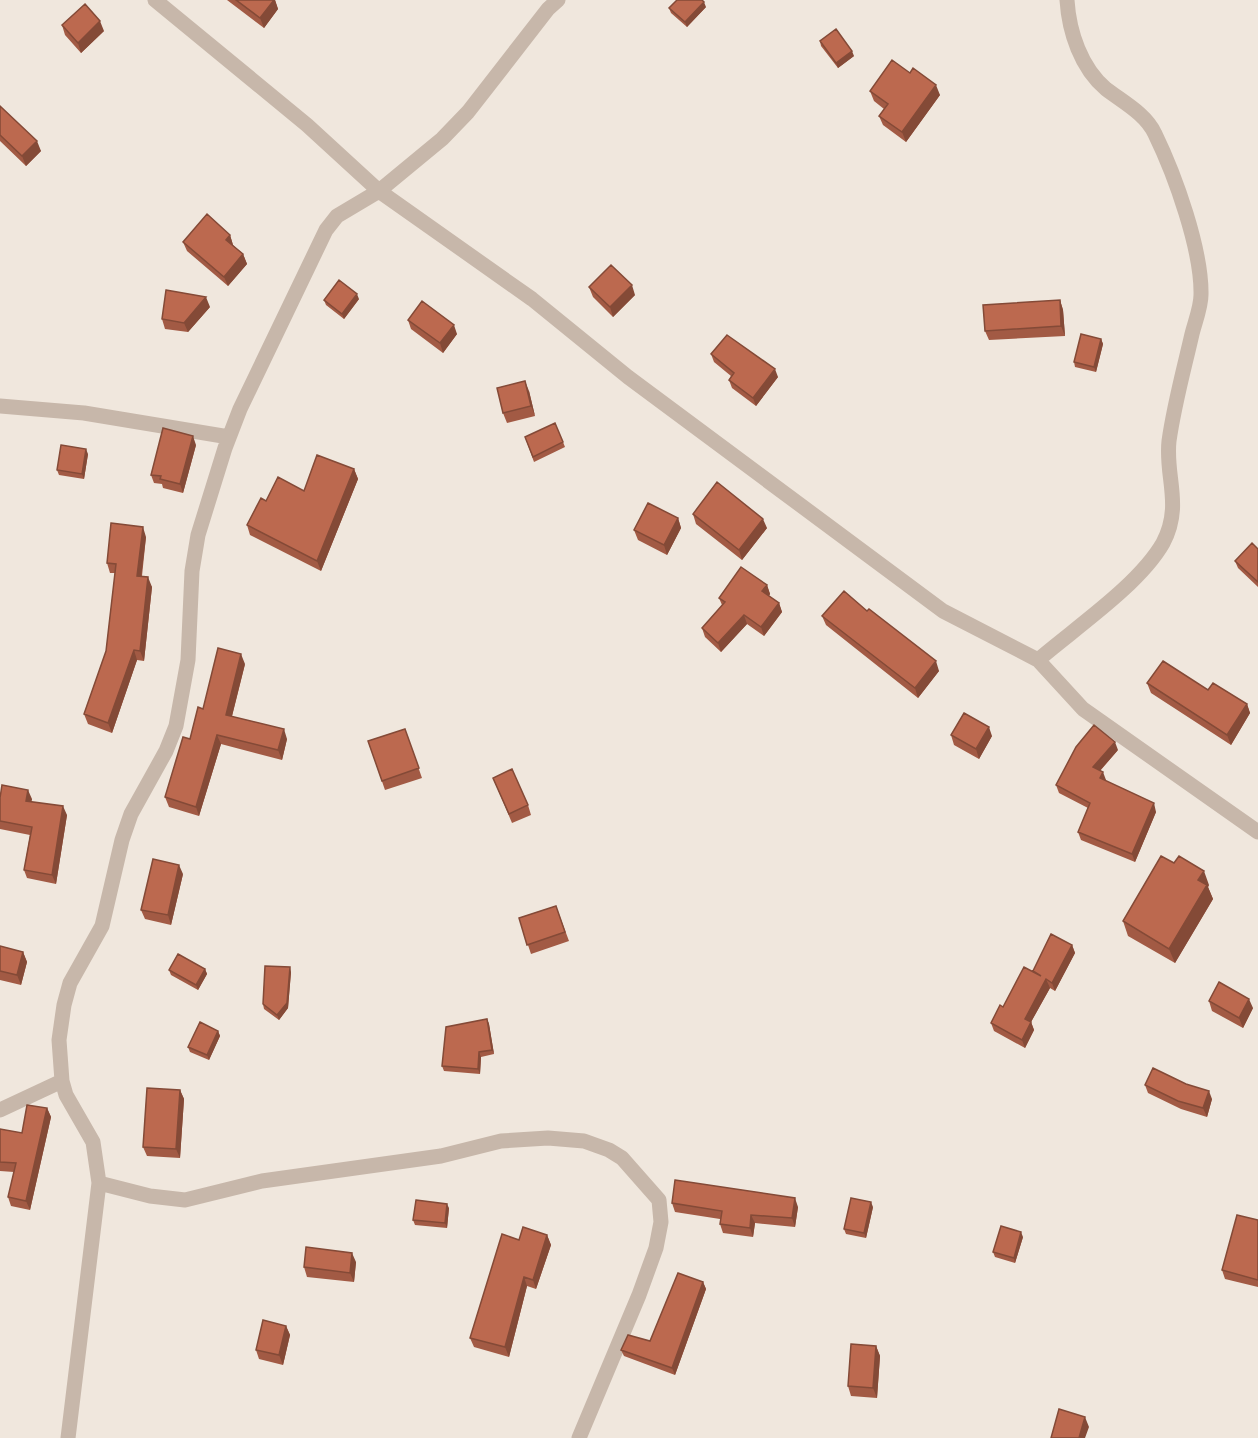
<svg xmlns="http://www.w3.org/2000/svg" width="1258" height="1438" font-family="'Archivo Narrow',sans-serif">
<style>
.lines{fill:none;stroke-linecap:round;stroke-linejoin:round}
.street{stroke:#c7b7aa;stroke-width:15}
.wall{fill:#a25a44}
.shaded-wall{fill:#844a37}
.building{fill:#bc694f;stroke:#844a37;stroke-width:1.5}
</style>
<rect width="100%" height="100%" fill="#f0e7dd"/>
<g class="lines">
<path class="street" d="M155 0 307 125 379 191 532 299 628 377 943 611 1038 660 1083 709 1258 832
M0 406 84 413 229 437
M1038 660C1075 628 1139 585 1163 543 1183 505 1165 477 1169 441 1174 405 1184 369 1192 334 1195 322 1201 307 1201 295 1202 250 1175 175 1155 134 1146 114 1123 102 1106 89 1081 68 1069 32 1067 0
M0 1110 62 1081
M99 1183 150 1196 185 1200 262 1181 441 1156 501 1141 548 1138 584 1141 609 1150 622 1158 659 1200 661 1222 656 1248 639 1295 579 1438
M68 1438 99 1183 93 1142 66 1095 62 1081 59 1040 64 1005 70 983 102 926 122 840 131 814 166 751 176 726 188 660 192 571 198 535 225 448 240 409 326 230 337 216 379 191 442 139 468 112 548 9 558 0"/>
</g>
<path class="wall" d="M227 0H275L278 9 264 28Z
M706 7 687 27 671 13 669 8Z
M62 25 104 31 81 53 65 35Z
M820 41 854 56 838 68 821 46Z
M910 73 940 95 906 142 883 125 879 116 884 109 874 101 870 91Z
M0 106 41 151 26 166 0 141Z
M230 235 233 245 243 254 247 264 228 286 187 251 183 242Z
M589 287 635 295 613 317 593 297Z
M359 299 344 319 326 305 324 300Z
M1060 300 1063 310 1065 336 989 340 985 331Z
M210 307 188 332 165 329 162 319Z
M408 320 457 334 443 353 411 329Z
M1101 339 1103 344 1096 372 1075 367 1074 362Z
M711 354 778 377 756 406 732 388 729 380 731 376 714 362Z
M529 391 535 416 507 423 503 413Z
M525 437 563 442 565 447 534 462Z
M196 445 183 493 163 488 162 484 154 483 151 475Z
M88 454 84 479 59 475 57 470Z
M354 469 358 479 321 571 250 535 247 525 266 501 304 491Z
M693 514 767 528 742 560 696 524Z
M678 518 681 528 667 555 638 540 634 530Z
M146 537 142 576 152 587 144 661 137 660 112 733 88 724 84 714 106 651 115 573H110L107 563Z
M1258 549V587L1238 568 1235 561Z
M767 585 770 594 769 596 779 603 782 612 764 636 747 624 721 652 705 637 702 628 722 605 719 598Z
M867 611 939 671 918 698 826 625 822 616Z
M245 664 232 716 287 739 282 760 221 744 199 816 169 807 165 797 203 709Z
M1147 683 1208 690 1247 704 1250 713 1231 745 1151 693Z
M405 729 422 778 385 790 368 741Z
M951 735 992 736 979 759 954 745Z
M1118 750 1100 771 1106 781 1156 812 1135 862 1081 840 1078 832 1088 808 1059 793 1056 785Z
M493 778 528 805 531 815 512 823Z
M0 798 32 799 31 802 67 815 56 884 27 878 24 870 30 835 0 829Z
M183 874 171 925 145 919 141 910Z
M1209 885 1208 887 1213 899 1175 963 1128 936 1123 921Z
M556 906 569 941 531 954 519 918Z
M1072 945 1075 953 1055 991 1050 988 1031 1022 1034 1030 1025 1048 994 1031 991 1023 1033 972Z
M0 946 23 952 27 962 21 985 0 980Z
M205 969 207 974 198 990 171 975 169 970Z
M291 972 288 1008 279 1020 264 1009 263 1004Z
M1209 1001 1253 1008 1243 1028 1212 1011Z
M487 1019 489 1024 494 1054 481 1057 480 1074 444 1071 442 1066Z
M218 1031 220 1036 209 1060 190 1052 188 1047Z
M1145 1085 1212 1099 1207 1117 1181 1109 1148 1093Z
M180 1090 184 1099 180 1158 147 1156 143 1147Z
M47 1108 51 1117 30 1210 11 1206 8 1197 14 1172 0 1171V1129L22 1133Z
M672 1203 798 1207 795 1227 755 1223 753 1237 723 1233 720 1224V1219L675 1212Z
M873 1207 866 1238 846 1234 844 1229Z
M449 1208 447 1228 415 1225 413 1220Z
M1258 1220V1287L1225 1279 1222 1270Z
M547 1235 551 1245 536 1289 527 1286 509 1357 474 1347 470 1338 519 1240Z
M1023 1237 1015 1263 995 1257 993 1252Z
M356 1262 354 1282 307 1277 304 1267Z
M703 1282 706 1289 675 1375 624 1356 621 1350 650 1341Z
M286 1326 290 1335 283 1365 259 1359 256 1350Z
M876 1346 880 1356 877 1398 851 1396 848 1386Z"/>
<path class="shaded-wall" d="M274 0H275L278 9 264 28 260 18Z
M704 2 706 7 687 27 685 22Z
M100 21 104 31 81 53 78 43Z
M852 51 854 56 838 68 836 63Z
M936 85 940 95 906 142 902 132Z
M37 141 41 151 26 166 22 156Z
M230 235 233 245 229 249 226 240Z
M243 254 247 264 228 286 224 277Z
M632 285 635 295 613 317 610 307Z
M357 294 359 299 344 319 342 314Z
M206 297 210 307 188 332 184 323Z
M1060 300 1063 310 1065 336 1061 326Z
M454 325 457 334 443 353 440 343Z
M1101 339 1103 344 1096 372 1094 367Z
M775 369 778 377 756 406 753 398Z
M525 381 529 391 535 416 531 406Z
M193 436 196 445 183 493 180 484Z
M86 449 88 454 84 479 82 474Z
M354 469 358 479 321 571 317 561Z
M678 518 681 528 667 555 664 545Z
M763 519 767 528 742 560 739 550Z
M143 527 146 537 140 586 137 576Z
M148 577 152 587 144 661 140 651Z
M767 585 770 594 766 600 762 591Z
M779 603 782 612 764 636 761 627Z
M744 615 747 624 721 652 718 643Z
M134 650 137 660 112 733 108 723Z
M241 654 245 664 230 724 226 715Z
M936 661 939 671 918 698 915 688Z
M1247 704 1250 713 1231 745 1227 735Z
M989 727 992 736 979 759 976 749Z
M284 729 287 739 282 760 278 750Z
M217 735 221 744 199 816 196 807Z
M1115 742 1118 750 1096 775 1093 767Z
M1103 772 1106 780 1103 786 1100 778Z
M28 790 32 799 29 810 26 801Z
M1154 803 1156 812 1135 862 1132 854Z
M63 806 67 815 56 884 52 875Z
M179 865 183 874 171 925 168 915Z
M1204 871 1209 885 1208 887 1213 899 1175 963 1169 949 1198 880Z
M1072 945 1075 953 1055 991 1052 983Z
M23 952 27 962 21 985 17 975Z
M290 967 291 972 288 1008 279 1020 277 1015Z
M205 969 207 974 198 990 196 985Z
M1046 979 1050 988 1031 1022 1034 1030 1025 1048 1022 1040 1025 1019Z
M1249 999 1253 1008 1243 1028 1239 1018Z
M487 1019 489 1024 494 1054 492 1050Z
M218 1031 220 1036 209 1060 207 1055Z
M479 1052 481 1057 480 1074 478 1069Z
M180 1090 184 1099 180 1158 176 1149Z
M1209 1091 1212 1099 1207 1117 1203 1108Z
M47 1108 51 1117 30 1210 26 1201Z
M795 1198 798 1207 795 1227 792 1218Z
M871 1202 873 1207 866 1238 864 1233Z
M447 1204 449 1208 447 1228 445 1223Z
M751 1215 755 1223 753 1237 750 1228Z
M1021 1232 1023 1237 1015 1263 1014 1258Z
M547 1235 551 1245 536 1289 533 1280Z
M352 1253 356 1262 354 1282 350 1273Z
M524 1277 527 1286 509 1357 505 1347Z
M703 1282 706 1289 675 1375 672 1368Z
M286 1326 290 1335 283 1365 279 1355Z
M876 1346 880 1356 877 1398 873 1388Z
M1085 1417 1089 1427 1085 1438H1079Z"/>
<path class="building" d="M236 0H274L260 18Z
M677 0H702L704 2 685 22 669 8Z
M85 4 100 21 78 43 62 25Z
M836 29 852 51 836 63 820 41Z
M892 60 910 73 913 68 936 85 902 132 879 116 888 104 870 91Z
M0 106 37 141 22 156 0 135Z
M207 214 230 235 226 240 243 254 224 277 183 242Z
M611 265 632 285 610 307 589 287Z
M339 280 357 294 342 314 324 300Z
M166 290 206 297 184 323 162 319Z
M1060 300 1061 326 985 331 983 305Z
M422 301 454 325 440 343 408 320Z
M1081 334 1101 339 1094 367 1074 362Z
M727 335 775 369 753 398 729 380 734 373 711 354Z
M525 381 531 406 503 413 497 388Z
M555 423 563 442 533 457 525 437Z
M163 428 193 436 180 484 160 479 161 476 151 475Z
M61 445 86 449 82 474 57 470Z
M317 455 354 469 317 561 247 525 261 498 266 501 278 477 304 491Z
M717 482 763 519 739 550 693 514Z
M648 503 678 518 664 545 634 530Z
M111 523 143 527 137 576 148 577 140 651 134 650 108 723 84 714 106 651 116 564 107 563Z
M1252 543 1258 549V582L1235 561Z
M741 567 767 585 762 591 779 603 761 627 744 615 718 643 702 628 725 602 719 598Z
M844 591 867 611 869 609 936 661 915 688 822 616Z
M218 648 241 654 226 715 284 729 278 750 217 735 196 807 165 797 183 737 190 739 198 707 203 709Z
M1163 661 1208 690 1213 683 1247 704 1227 735 1147 683Z
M964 713 989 727 976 749 951 735Z
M1094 725 1115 742 1093 767 1103 772 1100 778 1154 803 1132 854 1078 832 1090 803 1056 785 1076 747Z
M405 729 419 768 382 781 368 741Z
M512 769 528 805 509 814 493 778Z
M2 785 28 790 26 801 63 806 52 875 24 870 32 827 0 821V798Z
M1161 856 1174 863 1179 856 1204 871 1198 880 1207 885 1169 949 1123 921Z
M153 859 179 865 168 915 141 910Z
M556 906 565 932 527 945 519 918Z
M1051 934 1072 945 1052 983 1046 979 1025 1019 1031 1022 1022 1040 991 1023 1000 1005 1003 1007 1024 967 1041 976 1033 971Z
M0 946 23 952 17 975 0 971Z
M178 954 205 969 196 985 169 970Z
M265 966 290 967 287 1003 277 1015 263 1004Z
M1219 982 1249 999 1239 1018 1209 1001Z
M487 1019 492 1050 479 1052 478 1069 442 1066 446 1027Z
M200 1022 218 1031 207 1055 188 1047Z
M1153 1068 1186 1084 1209 1091 1203 1108 1178 1101 1145 1085Z
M147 1088 180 1090 176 1149 143 1147Z
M27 1105 47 1108 26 1201 8 1197 16 1163 0 1162V1129L22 1133Z
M675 1180 795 1198 792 1218 751 1215 750 1228 720 1224 722 1211 672 1203Z
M851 1198 871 1202 864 1233 844 1229Z
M416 1200 447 1204 445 1223 413 1220Z
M1237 1215 1258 1220V1280L1222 1270Z
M1001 1226 1021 1232 1014 1258 993 1252Z
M523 1227 547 1235 533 1280 524 1277 505 1347 470 1338 502 1234 519 1240Z
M306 1247 352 1253 350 1273 304 1267Z
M678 1273 703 1282 672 1368 621 1350 628 1335 650 1341Z
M263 1320 286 1326 279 1355 256 1350Z
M851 1344 876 1346 873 1388 848 1386Z
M1059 1409 1085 1417 1079 1438H1051Z"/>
</svg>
